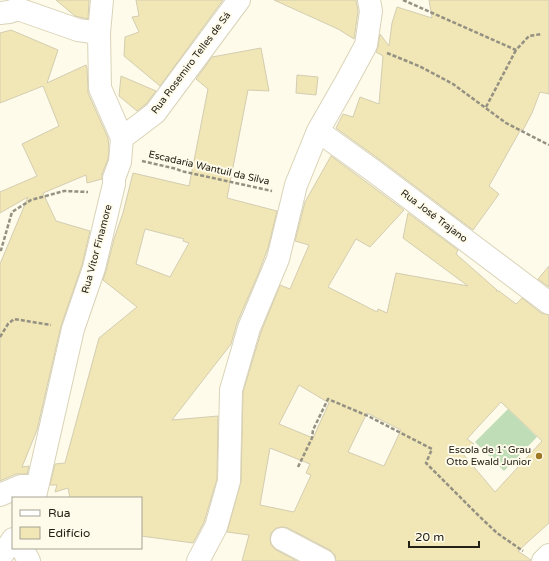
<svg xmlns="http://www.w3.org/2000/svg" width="549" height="561" font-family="'Varela Round',sans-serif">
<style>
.green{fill:#bfdeb7}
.building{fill:#f1e6b5;stroke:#d3cdb2;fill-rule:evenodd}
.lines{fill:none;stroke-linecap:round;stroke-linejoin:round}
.minor-casing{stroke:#d9d3b7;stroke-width:24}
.path{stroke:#949183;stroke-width:2.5;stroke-dasharray:4 2;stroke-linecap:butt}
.minor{stroke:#fff;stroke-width:22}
.poi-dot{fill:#9e7a25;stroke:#fffbea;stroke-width:1.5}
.labels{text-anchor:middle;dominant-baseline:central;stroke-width:4;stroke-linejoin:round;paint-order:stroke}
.street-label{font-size:10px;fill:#232016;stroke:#fffbea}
.poi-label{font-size:10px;fill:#232016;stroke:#fffbea;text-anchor:end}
</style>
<rect width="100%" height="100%" fill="#fffbea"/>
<path class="green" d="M508 409 537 437 504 471 475 442Z"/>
<path class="building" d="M56 0H89L88 19 75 16Z
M136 0H223L160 86 124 56 125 37 139 32 132 17 139 16Z
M274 0H356L358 11 354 39 338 29Z
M429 0H549V94L540 92 532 113 523 130 521 129 489 186 499 194 473 230 383 162 336 128 343 114 353 117 360 97 379 104 383 56 376 52 378 47 380 34 389 46 392 23 397 7 432 18Z
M11 30 58 50 47 83 86 65 87 68 88 88V93L108 138 109 149 108 159 102 174V179L87 183 86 175 43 193 56 221 90 231 82 265 61 326 37 430 22 467 29 466 27 474H16L0 481V264L28 197 0 213V192L37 176 22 144 59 126 43 86 0 103V33Z
M261 48 269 91 248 90 227 198 277 211 268 248 259 272 237 323 231 344 172 420 218 416 217 479 204 522 202 527H201L200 530 193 543 141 536V498H70L68 488 55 492 57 485H50L55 464 65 463 99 338 137 307 103 280 106 271 114 239 123 213 133 173 189 186 208 89 196 79 212 57ZM145 229 184 239 183 241 189 243 170 277 136 264Z
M297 75 318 77 316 95 296 93Z
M121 76 156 91 146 104 137 111 119 96Z
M331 156 404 210 370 247 356 239 328 287 377 312 378 309 387 313 396 273 468 286 403 238 408 213 458 250 456 254 497 290 496 291H499L516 304 522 298 541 313 549 315V523L518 551 531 560V561H336L335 555 330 550 288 528 282 527 276 528 271 533 270 539 271 545 276 550 297 561H242L249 535 227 532 241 481 243 392 261 332 280 285 290 289 309 245 295 241 305 202ZM299 385 329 403 313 438 279 424ZM501 402 542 441 495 492 463 454 474 444 467 439ZM367 413 401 430 384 466 348 452ZM270 448 310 464 306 473 311 475 294 512 260 505Z
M549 266V287L538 279Z"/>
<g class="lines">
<defs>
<path id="minor" d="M0 13 9 12 18 9 78 30 99 33
M318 131 375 172 549 303
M122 138 155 113 239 0
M0 495 21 486H27L36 492
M33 498 36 492 73 329 94 268 114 184V178L120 162 122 138 100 88 99 33 102 0
M282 539 324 561
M22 548 29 561
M0 558 13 539
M198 561 216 527 229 481 231 390 249 328 278 259 296 185 318 131 346 82 366 45 371 11 369 0
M543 561 549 555"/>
</defs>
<use href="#minor" class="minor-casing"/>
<path class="path" d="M403 0 516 50 529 36 542 34
M387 53 419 66 440 77 453 84 506 123 549 145
M486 107 516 50
M142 161 177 169 181 171 272 191
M0 249 1 250 12 212 31 200 64 191 88 192
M0 337 8 324 14 319 51 325
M298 467 312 438 313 430 328 399 368 416 432 449 426 463 479 516 497 533 523 551"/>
<use href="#minor" class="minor"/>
</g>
<circle class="poi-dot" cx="539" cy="456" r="4"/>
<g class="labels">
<g class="street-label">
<text transform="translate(191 63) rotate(-53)">Rua Rosemiro Telles de Sá</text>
<text transform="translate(209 168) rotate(13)">Escadaria Wantuil da Silva</text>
<text transform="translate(434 216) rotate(37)">Rua José Trajano</text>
<text transform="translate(97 249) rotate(-75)">Rua Vitor Finamore</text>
</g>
<g class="poi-label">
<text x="531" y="450">Escola de 1˚ Grau<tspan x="531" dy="12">Otto Ewald Junior</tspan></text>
</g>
</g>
<rect x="12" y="497" width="130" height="52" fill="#fffbea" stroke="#a7a395"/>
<rect x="20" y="510" width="20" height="6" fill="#ffffff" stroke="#a7a395"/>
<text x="48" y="517" font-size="12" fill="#232016">Rua</text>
<rect x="20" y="527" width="20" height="12" fill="#f1e6b5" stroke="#a7a395"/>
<text x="48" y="537" font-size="12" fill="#232016">Edifício</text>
<path d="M409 541v6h70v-6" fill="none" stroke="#232016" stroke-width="2"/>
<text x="415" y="541" font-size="12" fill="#232016" stroke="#fffbea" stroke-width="3" paint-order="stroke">20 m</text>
</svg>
